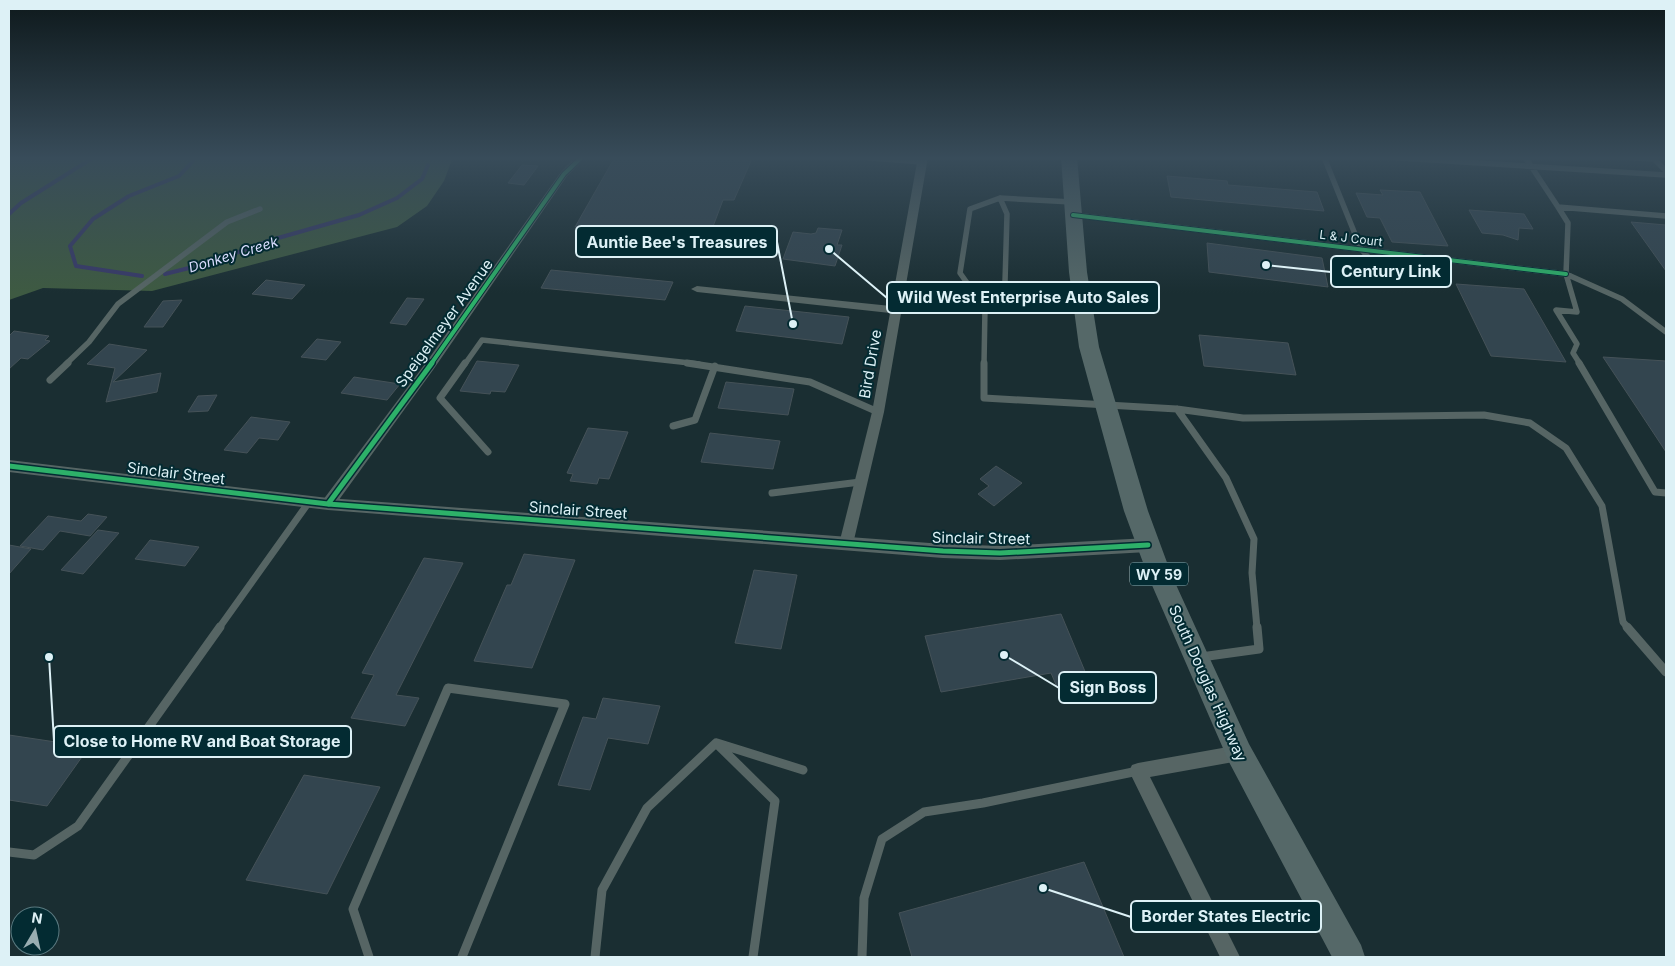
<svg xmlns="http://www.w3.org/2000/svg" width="1675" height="966" font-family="Inter,sans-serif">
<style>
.green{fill:#3e5a42}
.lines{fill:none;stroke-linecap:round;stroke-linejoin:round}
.stream{stroke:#383a69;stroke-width:4}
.building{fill:#33454f;stroke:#455258}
.service-far2{stroke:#566564;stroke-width:5.5}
.service-far1{stroke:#566564;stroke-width:7}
.service{stroke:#566564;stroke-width:9}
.minor{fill:#566564;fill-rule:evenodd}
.tertiary{fill:#566564;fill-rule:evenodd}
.trunk{fill:#556868;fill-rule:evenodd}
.cycleway-far1-casing{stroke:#032b32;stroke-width:6}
.cycleway-casing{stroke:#032b32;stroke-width:8}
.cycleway-far1{stroke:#2db169;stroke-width:4}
.cycleway{stroke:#2db169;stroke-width:5}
.labels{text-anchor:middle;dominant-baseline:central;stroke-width:4;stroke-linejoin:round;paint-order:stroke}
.far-street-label{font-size:12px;fill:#ddf1f6;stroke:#032b32}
.far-water-label{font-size:14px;font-style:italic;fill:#daddff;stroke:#032b32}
.shield{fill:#032b32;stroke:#9cb6bb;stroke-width:1}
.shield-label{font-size:14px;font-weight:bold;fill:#ddf1f6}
.street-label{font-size:15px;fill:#ddf1f6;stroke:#032b32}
.leader{fill:none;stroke:#ddf1f6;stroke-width:2}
.callout-dot{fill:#ddf1f6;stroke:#032b32;stroke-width:2}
.callout{fill:#032b32;stroke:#ddf1f6;stroke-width:2}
.callout-label{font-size:16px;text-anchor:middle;font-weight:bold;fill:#ddf1f6}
</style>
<rect width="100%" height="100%" fill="#1a2e32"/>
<path class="green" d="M9 157H453L444 181 427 206 397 227 152 291 43 288 9 300Z"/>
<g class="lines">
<path class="stream" d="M9 214 21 203 94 157
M165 274 209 263 271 240 359 215 397 198 422 179 428 165
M142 276 76 266 70 246 93 219 129 196 179 176 193 161V157"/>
</g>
<path class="building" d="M615 157H702L751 161 734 200H723L709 237 575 227Z
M522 165 538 166 524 185 508 183Z
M1167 176 1227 181 1228 185 1317 192 1324 211 1171 197Z
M1380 190 1420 192 1448 246 1392 242 1380 218 1367 217 1356 193 1383 195Z
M1469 210 1524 214 1533 229 1519 228 1518 240 1503 235 1482 233Z
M1631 222 1666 225V271Z
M818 228 842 230 837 245H842L835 266 783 259 793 232 811 234 816 233Z
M1207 243 1322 258 1328 287 1209 272Z
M551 270 673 282 665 300 541 288Z
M266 280 305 285 292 299 252 294Z
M1456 284 1524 289 1566 362 1491 356Z
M407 298 424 299 406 325 390 323Z
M182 300 163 327H144L163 301Z
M745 306 849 317 842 344 736 331Z
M14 331 49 336 45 340 50 341 28 359 21 358 9 369V336Z
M1199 335 1288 343 1296 375 1204 366Z
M317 339 341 342 326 360 301 357Z
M109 344 147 350 113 382 161 373 157 392 106 402 115 368 87 364Z
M1603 357 1666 361V452L1639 411Z
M477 361 519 365 505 392 491 391 490 394 460 391Z
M354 377 400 384 387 400 341 393Z
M726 382 794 389 788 415 718 408Z
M217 395 208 411 188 412 198 396Z
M251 417 290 422 278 440 259 438 247 453 224 450Z
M588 428 628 432 609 479 599 478 597 484 570 481 573 474 567 473Z
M710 433 780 441 773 469 701 462Z
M996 466 1022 483 994 506 978 494 989 486 980 479Z
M88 514 107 517 90 536 60 531 43 550 20 546 48 516 81 521Z
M98 530 119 533 83 574 61 570Z
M150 540 199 547 185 566 135 559Z
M9 545 31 549 9 574Z
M524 554 575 560 532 668 474 661 507 585H511Z
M424 558 463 563 396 695 419 698 405 726 351 718 374 675 362 673Z
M754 570 797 575 781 649 735 643Z
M1061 614 1089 681 1057 687 1051 673 941 692 925 636Z
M603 698 660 706 648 744 608 738 590 790 558 785 583 717 596 719Z
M9 735 89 747 47 806 9 800Z
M304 775 380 787 327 894 246 880Z
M1084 862 1124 957H912L899 913Z"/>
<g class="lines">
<path class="service-far2" d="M859 157 922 162
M1324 157 1361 249 1369 258 1372 268
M1385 157 1666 175
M1525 157 1558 207
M1621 157 1653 159
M1652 157 1666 171
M1566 274 1622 299 1666 332
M985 308 1005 282 1007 214 1000 198
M66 364 89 342 118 304 227 222 260 209
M465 364 482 340 699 364
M984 364 985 308 960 273 970 209 1000 198 1072 202
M1580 364 1573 353 1577 344 1556 310 1577 312 1566 274 1568 223 1558 207 1666 216"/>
<path class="service-far1" d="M465 363 440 398 488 452
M687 363 810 382 878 412
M984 363V398L1177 409 1243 418 1484 415 1530 423 1566 448 1602 506 1623 622 1628 628
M1579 363 1655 492 1666 493
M50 380 68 363
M1177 409 1226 478 1254 539 1252 573 1257 628
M673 426 695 420 715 366
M772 493 860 482
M219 628 309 502"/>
<path class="service" d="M1627 627 1666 672
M1201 657 1259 649 1257 627
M717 743 803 770
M9 852 34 855 78 826 220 627
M369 957 353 909 448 688 565 704 462 957
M595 957 602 890 647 808 716 743 775 801 753 957
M862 957 864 898 882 839 924 812 983 803 1138 771"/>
<path class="minor" d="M576 157H586L567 176 433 370 333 508 328 509 323 508 321 504 323 500 425 364 561 172Z
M918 157H928L884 412 853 544 851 548 846 550 841 548 839 544 872 412 890 313 697 292 691 289 697 286 891 306Z
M1073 212 1566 271 1572 274 1566 277 1069 217 1068 215Z
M1239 745 1245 747 1248 753 1245 759 1239 761 1150 777 1240 957H1220L1129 771 1132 765 1138 763Z"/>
<path class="tertiary" d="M9 460 328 498 943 544 1000 546 1148 538 1154 540 1157 545 1154 550 1148 552 1000 560 943 558 328 510 9 472Z"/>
<path class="trunk" d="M1061 157H1077L1087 272 1099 347 1148 511 1172 576 1249 744 1361 945 1365 957H1332L1229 762 1148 576 1124 511 1079 347 1069 272Z"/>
<defs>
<path id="cycleway-far1" d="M1073 215 1566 274
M431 364 564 174 582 157"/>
<path id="cycleway" d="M9 466 328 504 943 551 1000 553 1148 545
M328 504 432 363"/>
</defs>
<use href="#cycleway-far1" class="cycleway-far1-casing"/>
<use href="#cycleway" class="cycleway-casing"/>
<use href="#cycleway-far1" class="cycleway-far1"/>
<use href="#cycleway" class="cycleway"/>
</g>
<linearGradient id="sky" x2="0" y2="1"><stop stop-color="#0e191c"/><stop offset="0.54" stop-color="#384c5a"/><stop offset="1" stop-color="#384c5a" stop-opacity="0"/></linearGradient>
<rect width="1675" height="293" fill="url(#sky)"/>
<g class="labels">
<g class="far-street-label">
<text transform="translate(1351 238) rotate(7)">L &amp; J Court</text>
</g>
<g class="far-water-label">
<text transform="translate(233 254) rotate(-17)">Donkey Creek</text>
</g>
<rect class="shield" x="1130" y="562.5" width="58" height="23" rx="4"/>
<g class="shield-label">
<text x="1159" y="574">WY 59</text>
</g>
<g class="street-label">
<text transform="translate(444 323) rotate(-54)">Speigelmeyer Avenue</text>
<text transform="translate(870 364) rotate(-80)">Bird Drive</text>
<text transform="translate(176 473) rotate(7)">Sinclair Street</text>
<text transform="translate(578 510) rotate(4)">Sinclair Street</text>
<text transform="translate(981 538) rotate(1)">Sinclair Street</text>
<text transform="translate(1208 683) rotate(66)">South Douglas Highway</text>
</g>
</g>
<path class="leader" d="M793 324L777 242M1266 265L1331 272M829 249L887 298M1004 655L1059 688M49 657L54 741M1043 888L1131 917"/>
<g class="callout-dot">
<circle cx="793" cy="324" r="5"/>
<circle cx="1266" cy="265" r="5"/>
<circle cx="829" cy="249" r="5"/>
<circle cx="1004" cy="655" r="5"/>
<circle cx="49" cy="657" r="5"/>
<circle cx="1043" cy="888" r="5"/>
</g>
<g class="callout">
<rect x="576" y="226" width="201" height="31" rx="5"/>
<rect x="1331" y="256" width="120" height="31" rx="5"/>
<rect x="887" y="282" width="272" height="31" rx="5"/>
<rect x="1059" y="672" width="97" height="31" rx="5"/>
<rect x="54" y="726" width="297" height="31" rx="5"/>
<rect x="1131" y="901" width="190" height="31" rx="5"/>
</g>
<g class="callout-label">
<text x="677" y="248">Auntie Bee's Treasures</text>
<text x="1391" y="277">Century Link</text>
<text x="1023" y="303">Wild West Enterprise Auto Sales</text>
<text x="1108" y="693">Sign Boss</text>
<text x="202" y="747">Close to Home RV and Boat Storage</text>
<text x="1226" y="922">Border States Electric</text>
</g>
<rect width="1675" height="966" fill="none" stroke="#ddf1f6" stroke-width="20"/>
<g transform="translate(35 931) rotate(9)"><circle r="24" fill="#032b32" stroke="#5a7a80"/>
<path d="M0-4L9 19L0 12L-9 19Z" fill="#99adb1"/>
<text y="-8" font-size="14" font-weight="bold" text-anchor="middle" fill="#ddf1f6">N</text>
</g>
</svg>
